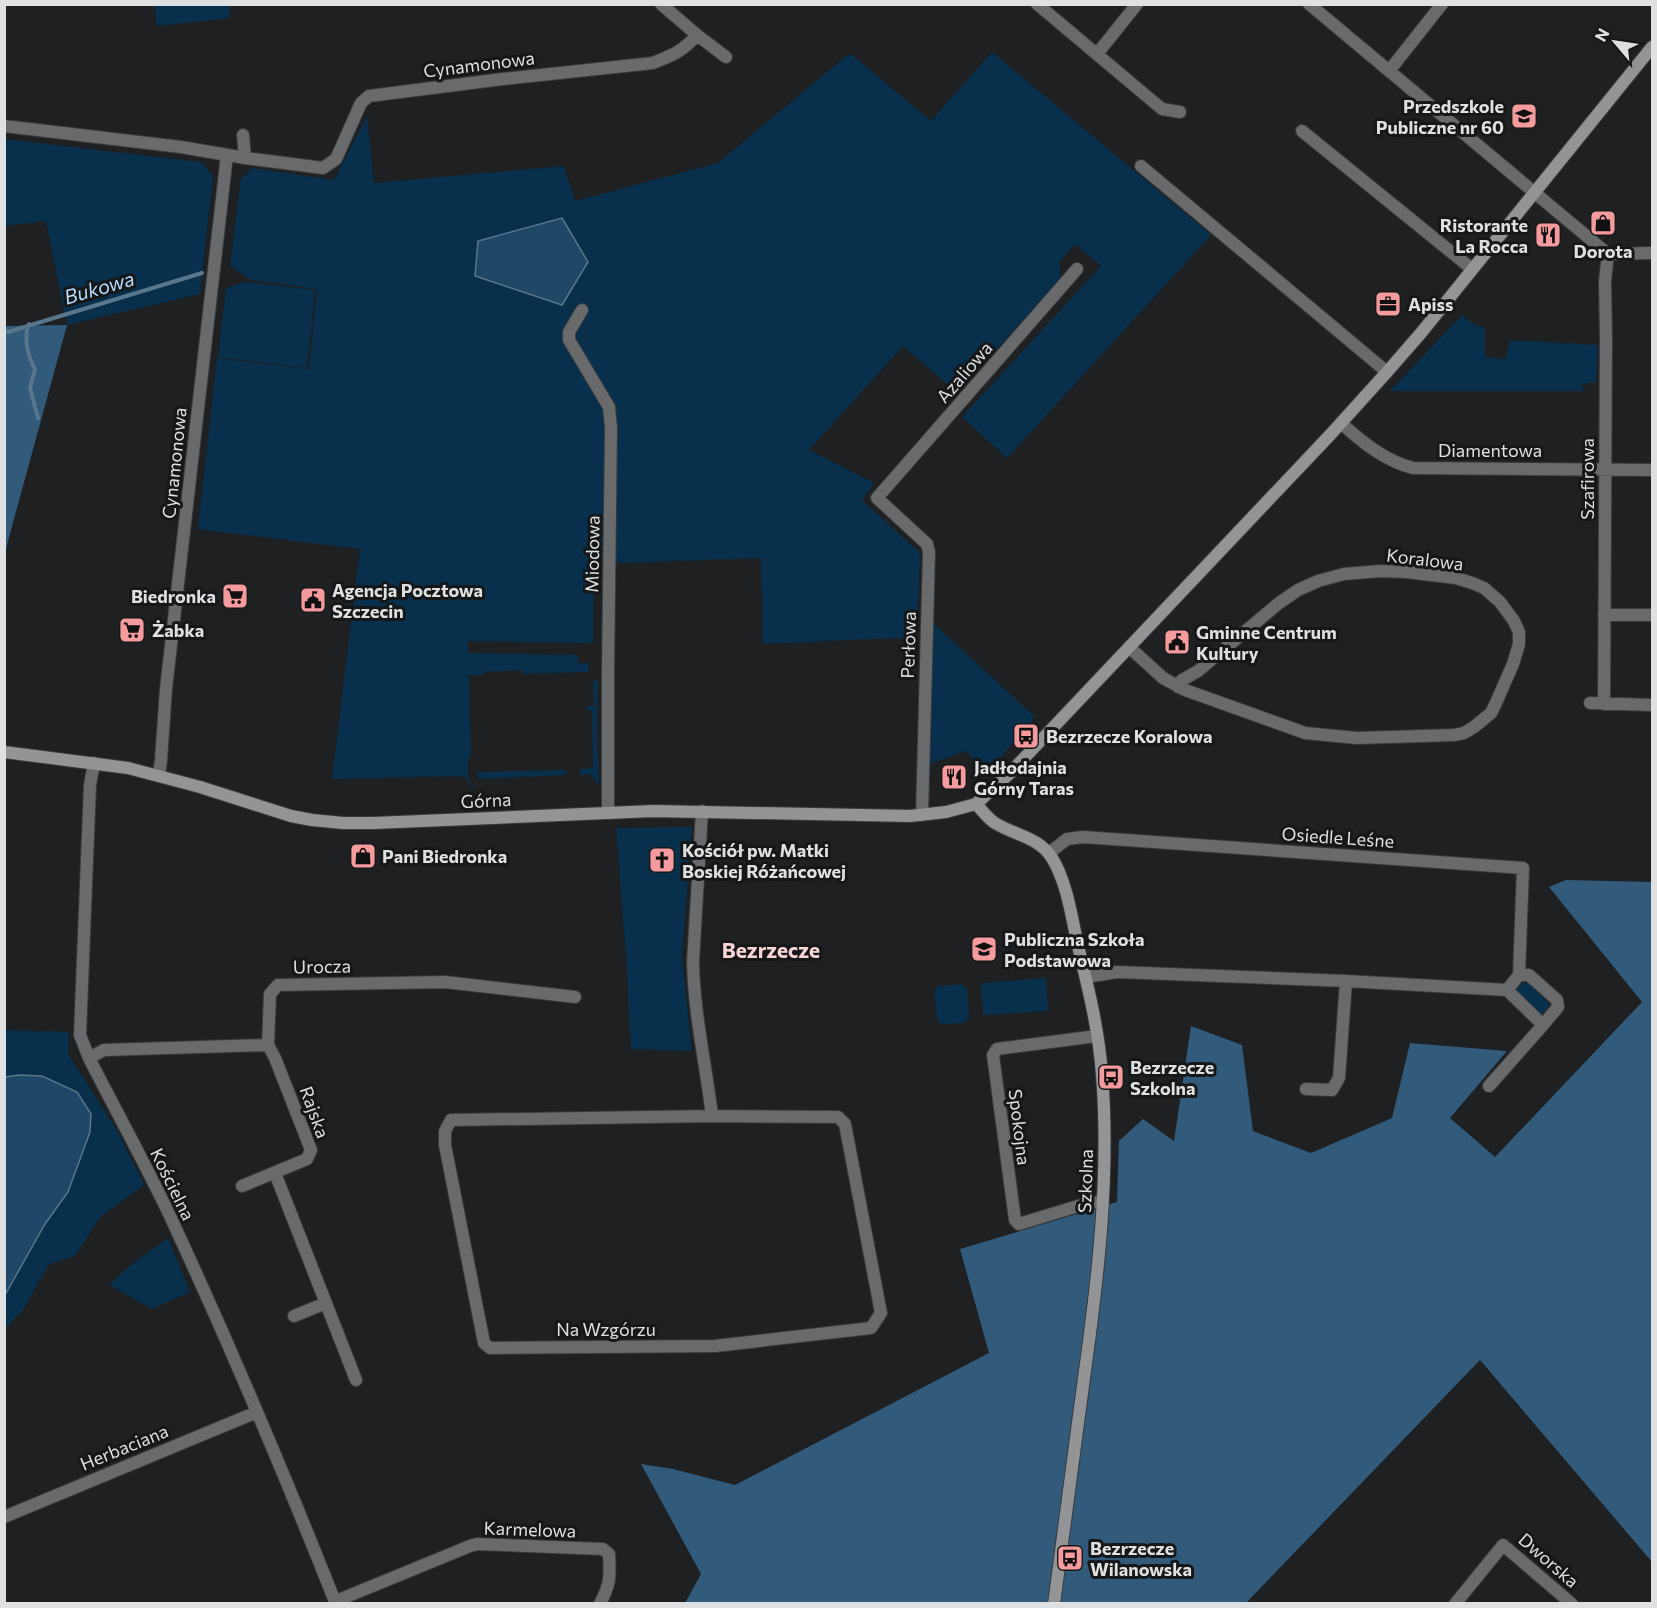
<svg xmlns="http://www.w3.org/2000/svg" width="1657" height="1608" font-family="Commissioner,sans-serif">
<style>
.green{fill:#082f4b}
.forest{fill:#315a7b}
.water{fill:#1f4868;stroke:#58768c;stroke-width:1.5}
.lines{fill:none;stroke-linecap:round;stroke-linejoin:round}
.stream{stroke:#58768c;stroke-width:4}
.street-casing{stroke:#393b3d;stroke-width:14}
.secondary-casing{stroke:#393b3d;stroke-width:14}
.street{stroke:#696a6b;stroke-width:12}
.secondary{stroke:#939496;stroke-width:12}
.labels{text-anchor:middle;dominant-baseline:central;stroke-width:6;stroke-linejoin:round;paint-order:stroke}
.street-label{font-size:18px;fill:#dee0e1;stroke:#151718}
.poi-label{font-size:18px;font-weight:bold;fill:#dee0e1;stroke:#151718;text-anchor:start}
.water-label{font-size:20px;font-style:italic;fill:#b7dcfd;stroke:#151718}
.quarter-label{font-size:21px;font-weight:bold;fill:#f8d4d5;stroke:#151718}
</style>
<rect width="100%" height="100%" fill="#1e2022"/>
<path class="green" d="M156 5H230V18L157 26 155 11Z
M992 52 1211 235 1007 458 962 417 1101 266 1075 244 1059 262 1061 278 957 393 903 346 809 450 874 483 862 500 920 553 917 637 763 644 761 558 620 563 594 557 593 643 468 641V653L578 655V663H589L588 672 523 674 522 670 485 672 484 675H469L471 758H468V778L474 789H473L464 776 332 779 360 549 198 529 217 358 309 369 317 289 251 280 230 266 241 178 253 168 334 180 367 116 374 183 564 166 575 201 718 163 845 57 851 54 931 121Z
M4 139 201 162 213 176 200 294 67 325 46 221 5 226Z
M245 282 315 290 307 368 218 357 226 288Z
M1462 315 1475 325 1485 328V357L1505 359 1510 340 1598 345 1596 382 1582 384 1584 391H1390Z
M934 624 1035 717 995 764 981 769 966 751 929 764Z
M598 679 597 735 599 784H597L591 774 580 775V769L593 768 592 711 587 710V706H594L593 682Z
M566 770V775L478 779 477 772Z
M692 827 682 957 692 1051 631 1049 626 955 616 828Z
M1046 978 1048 1011 983 1015 981 983Z
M1523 983H1528L1549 1003C1549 1008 1548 1010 1544 1013H1539L1518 993V987Z
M961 984 967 989 969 1018 964 1023 943 1024 939 1023 937 1019 934 993 936 988 939 986Z
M5 1030 69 1032 68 1054 118 1132 144 1185 100 1217 75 1256 49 1264 23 1310 5 1329Z
M168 1238 190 1292 152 1309 109 1285 133 1263Z"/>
<path class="forest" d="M67 325 8 541 5 554V326Z
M1566 880 1652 882V1562L1480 1360 1246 1603H685L701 1574 641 1464 673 1469 735 1485 989 1353 960 1249 1117 1202 1119 1141 1143 1119 1174 1141 1191 1026 1242 1045 1253 1131 1311 1153 1392 1118 1410 1043 1507 1051 1450 1118 1495 1157 1642 1002 1549 887Z"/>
<path class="water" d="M562 218 588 262 562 305 475 276 478 241Z
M20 1075 42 1076 77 1092 91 1114 90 1132 68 1192 45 1224 5 1295V1077Z"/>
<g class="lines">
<path class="stream" d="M29 324C23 337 28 357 35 369L30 388 38 418
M4 330 8 332 202 273"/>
<defs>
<path id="street" d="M1037 4 1162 109 1180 112
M1309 4 1608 254 1652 253
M697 35 726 57
M1097 54 1137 4
M1389 71 1442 4
M4 126 181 147 245 158 323 168 336 159 361 103 369 96 503 79 653 63C673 55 683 51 697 35L661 4
M1302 131 1472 269
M243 135 245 158
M1141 166 1387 372
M582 310 569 332V340L609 407 611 428 608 671V813
M1341 423C1362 442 1385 461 1413 468L1652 470
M1604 615H1652
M1129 647 1163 678 1185 690 1305 733 1357 738 1454 735 1464 733 1474 727 1491 713 1495 705 1513 664 1519 644V632L1514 621 1500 602 1484 588 1472 583 1456 578 1406 572 1381 571 1344 574 1318 581 1298 590 1279 603 1198 671 1182 680 1178 687
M1590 703 1652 705
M1604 704 1606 339 1605 281 1608 254
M94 763 90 785 80 1035 89 1058C116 1111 145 1163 170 1216 229 1343 284 1473 336 1604
M159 776 161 760 166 689 227 155
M702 811 693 962C694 1014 706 1065 712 1116
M922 815 929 552 927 544 877 498 1077 269
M1049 853 1067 839 1083 837 1523 868 1519 975
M1086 977 1117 972 1346 981 1507 990 1543 1025 1558 1007 1557 1000 1529 975H1519L1507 990
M1097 1036 997 1049 993 1055 1015 1220 1019 1224 1088 1203 1102 1202
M89 1058 104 1050 268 1045 270 994 278 985 445 982 575 997
M1489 1086 1543 1025
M1306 1089 1332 1090 1339 1078 1346 981
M712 1116 838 1117 845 1124 881 1313 871 1328 715 1346 490 1348 484 1343 445 1145V1131L451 1120Z
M275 1173 356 1380
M242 1186 307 1159 311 1150 275 1058 268 1045
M294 1316 326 1303
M4 1517 257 1412
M336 1601 470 1546 477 1544 603 1549 609 1554C610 1577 611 1582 600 1604
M1455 1604 1503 1545 1572 1604"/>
<path id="secondary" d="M4 752 128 768 200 787 291 816 312 820 343 823H374L653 811 910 816 946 812 976 804 1009 774 1330 435 1387 372 1421 333 1652 47
M976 804C982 810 987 818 995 823 1014 835 1039 837 1052 858 1068 884 1072 921 1079 950 1089 991 1099 1032 1102 1075 1110 1176 1098 1278 1084 1378 1074 1453 1064 1528 1054 1604"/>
</defs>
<use href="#street" class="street-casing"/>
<use href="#secondary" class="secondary-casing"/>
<use href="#street" class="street"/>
<use href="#secondary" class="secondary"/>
</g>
<defs>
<symbol id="school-square" viewBox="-11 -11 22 22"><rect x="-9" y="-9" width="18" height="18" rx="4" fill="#f59b9e" stroke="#151718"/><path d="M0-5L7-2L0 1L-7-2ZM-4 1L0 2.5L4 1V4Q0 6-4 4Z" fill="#111"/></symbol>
<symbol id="shop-square" viewBox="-11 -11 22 22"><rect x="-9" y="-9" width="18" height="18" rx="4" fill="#f59b9e" stroke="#151718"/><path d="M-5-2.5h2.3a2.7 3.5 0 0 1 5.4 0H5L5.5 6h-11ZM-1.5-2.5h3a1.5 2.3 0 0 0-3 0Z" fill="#111"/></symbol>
<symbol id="restaurant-square" viewBox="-11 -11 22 22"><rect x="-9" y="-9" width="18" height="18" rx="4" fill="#f59b9e" stroke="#151718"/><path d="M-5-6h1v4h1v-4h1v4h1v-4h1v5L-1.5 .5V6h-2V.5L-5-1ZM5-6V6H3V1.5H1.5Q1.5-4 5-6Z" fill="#111"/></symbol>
<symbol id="office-square" viewBox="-11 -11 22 22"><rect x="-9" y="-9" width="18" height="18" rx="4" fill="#f59b9e" stroke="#151718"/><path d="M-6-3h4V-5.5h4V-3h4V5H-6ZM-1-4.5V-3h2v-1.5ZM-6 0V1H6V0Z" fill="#111"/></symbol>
<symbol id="supermarket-square" viewBox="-11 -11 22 22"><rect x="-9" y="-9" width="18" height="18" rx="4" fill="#f59b9e" stroke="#151718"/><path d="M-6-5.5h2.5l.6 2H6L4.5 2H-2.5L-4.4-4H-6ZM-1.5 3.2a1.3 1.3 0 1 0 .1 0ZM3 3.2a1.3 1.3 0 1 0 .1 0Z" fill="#111"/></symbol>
<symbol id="civic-square" viewBox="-11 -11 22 22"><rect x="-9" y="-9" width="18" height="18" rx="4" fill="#f59b9e" stroke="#151718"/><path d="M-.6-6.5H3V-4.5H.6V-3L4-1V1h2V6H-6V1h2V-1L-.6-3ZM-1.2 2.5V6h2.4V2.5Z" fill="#111"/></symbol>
<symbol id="bus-square" viewBox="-11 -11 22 22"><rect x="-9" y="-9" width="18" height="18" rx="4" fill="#f59b9e" stroke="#151718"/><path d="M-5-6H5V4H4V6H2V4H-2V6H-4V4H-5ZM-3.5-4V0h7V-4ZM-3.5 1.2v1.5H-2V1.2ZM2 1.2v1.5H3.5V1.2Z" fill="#111"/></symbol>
<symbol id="church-square" viewBox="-11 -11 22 22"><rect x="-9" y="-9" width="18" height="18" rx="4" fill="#f59b9e" stroke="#151718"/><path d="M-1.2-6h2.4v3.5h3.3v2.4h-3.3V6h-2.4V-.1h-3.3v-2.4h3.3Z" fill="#111"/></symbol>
</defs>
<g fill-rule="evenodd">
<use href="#school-square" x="1509" y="101" width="30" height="30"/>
<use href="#shop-square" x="1588" y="208" width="30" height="30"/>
<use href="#restaurant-square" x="1533" y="220" width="30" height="30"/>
<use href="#office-square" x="1373" y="289" width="30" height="30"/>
<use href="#supermarket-square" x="220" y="581" width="30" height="30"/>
<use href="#civic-square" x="298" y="585" width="30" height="30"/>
<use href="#supermarket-square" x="117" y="615" width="30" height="30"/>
<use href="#civic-square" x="1162" y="627" width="30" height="30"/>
<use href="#bus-square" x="1011" y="721" width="30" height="30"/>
<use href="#restaurant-square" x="939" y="762" width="30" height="30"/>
<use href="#shop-square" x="348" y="841" width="30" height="30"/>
<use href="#church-square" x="647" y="845" width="30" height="30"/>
<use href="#school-square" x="969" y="934" width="30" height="30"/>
<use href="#bus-square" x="1096" y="1062" width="30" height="30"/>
<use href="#bus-square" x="1055" y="1543" width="30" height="30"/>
</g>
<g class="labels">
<g class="street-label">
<text transform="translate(479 64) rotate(-7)">Cynamonowa</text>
<text transform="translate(964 372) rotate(-49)">Azaliowa</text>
<text x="1490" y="450">Diamentowa</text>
<text transform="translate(174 463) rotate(-84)">Cynamonowa</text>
<text transform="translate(1587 479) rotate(-90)">Szafirowa</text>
<text transform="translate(592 554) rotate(-89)">Miodowa</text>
<text transform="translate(1425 559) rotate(7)">Koralowa</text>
<text transform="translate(908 645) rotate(-88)">Perłowa</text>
<text transform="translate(486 800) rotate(-3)">Górna</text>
<text transform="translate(1338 837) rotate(4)">Osiedle Leśne</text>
<text transform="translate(322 966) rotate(-1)">Urocza</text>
<text transform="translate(315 1112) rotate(70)">Rajska</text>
<text transform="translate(1020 1127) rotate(83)">Spokojna</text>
<text transform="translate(1085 1181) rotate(-88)">Szkolna</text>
<text transform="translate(173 1184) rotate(64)">Kościelna</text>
<text x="606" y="1329">Na Wzgórzu</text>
<text transform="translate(124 1447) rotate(-22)">Herbaciana</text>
<text transform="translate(530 1529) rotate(2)">Karmelowa</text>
<text transform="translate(1549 1560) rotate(41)">Dworska</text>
</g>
<g class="poi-label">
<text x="1504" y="106" text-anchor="end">Przedszkole<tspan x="1504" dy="21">Publiczne nr 60</tspan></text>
<text x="1528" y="225" text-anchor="end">Ristorante<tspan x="1528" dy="21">La Rocca</tspan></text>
<text x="1603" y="251" text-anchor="middle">Dorota</text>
<text x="1408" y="304">Apiss</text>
<text x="332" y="590">Agencja Pocztowa<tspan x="332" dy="21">Szczecin</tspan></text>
<text x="216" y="596" text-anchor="end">Biedronka</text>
<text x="152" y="630">Żabka</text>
<text x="1196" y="632">Gminne Centrum<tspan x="1196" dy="21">Kultury</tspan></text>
<text x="1046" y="736">Bezrzecze Koralowa</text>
<text x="974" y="767">Jadłodajnia<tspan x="974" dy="21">Górny Taras</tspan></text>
<text x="682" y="850">Kościół pw. Matki<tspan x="682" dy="21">Boskiej Różańcowej</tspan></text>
<text x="382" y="856">Pani Biedronka</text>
<text x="1004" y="939">Publiczna Szkoła<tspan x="1004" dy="21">Podstawowa</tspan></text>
<text x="1130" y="1067">Bezrzecze<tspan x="1130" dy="21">Szkolna</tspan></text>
<text x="1090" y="1548">Bezrzecze<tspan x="1090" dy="21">Wilanowska</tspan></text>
</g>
<g class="water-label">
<text transform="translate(99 287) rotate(-16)">Bukowa</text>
</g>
<g class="quarter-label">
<text x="771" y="949">Bezrzecze</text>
</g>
</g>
<rect width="1657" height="1608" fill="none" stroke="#dee0e1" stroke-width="12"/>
<g transform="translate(1615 42) rotate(299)" stroke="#151718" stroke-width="4.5" paint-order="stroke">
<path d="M0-4.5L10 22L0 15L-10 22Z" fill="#dee0e1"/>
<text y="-9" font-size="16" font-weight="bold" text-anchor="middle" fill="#dee0e1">N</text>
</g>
</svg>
